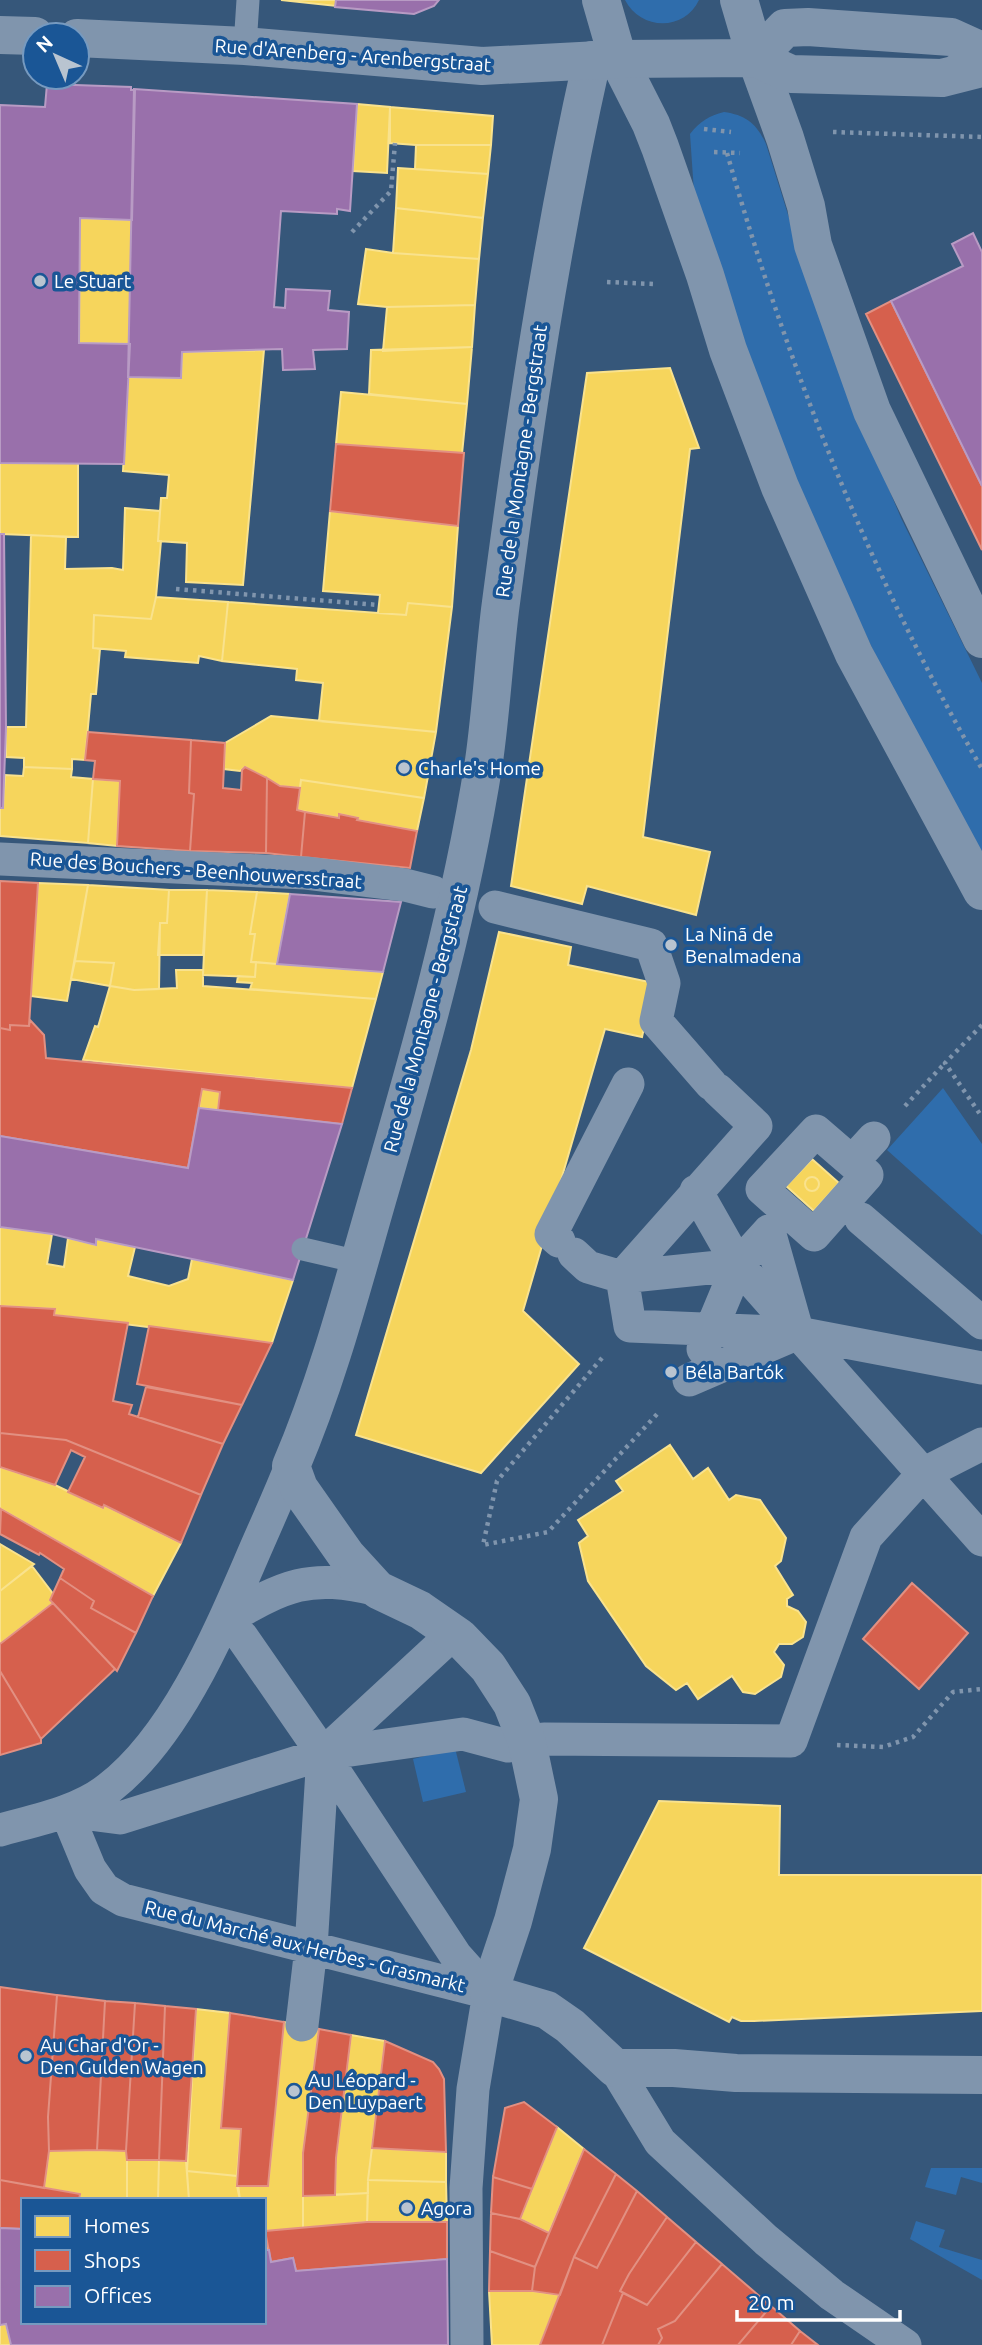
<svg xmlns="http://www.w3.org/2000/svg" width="982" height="2345" font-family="Ubuntu,sans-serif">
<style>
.green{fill:#2f6dac}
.homes{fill:#f6d55c;stroke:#f9e28d;stroke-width:2}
.shops{fill:#d6604d;stroke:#e29082;stroke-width:2}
.offices{fill:#9970ab;stroke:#b89bc4;stroke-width:2}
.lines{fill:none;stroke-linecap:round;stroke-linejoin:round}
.path{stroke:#8095ad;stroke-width:4.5;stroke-dasharray:3.5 5;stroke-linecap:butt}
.service{stroke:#8095ad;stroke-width:23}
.pedestrian{stroke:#8095ad;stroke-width:33}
.minor{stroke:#8095ad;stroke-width:38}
.tertiary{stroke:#8095ad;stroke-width:38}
.poi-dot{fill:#b9c4d0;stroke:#1a5696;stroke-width:2.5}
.labels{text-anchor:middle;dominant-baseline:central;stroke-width:7;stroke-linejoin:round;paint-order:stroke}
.street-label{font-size:19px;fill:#fff;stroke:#1a5696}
.poi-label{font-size:19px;fill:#fff;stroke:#1a5696;text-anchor:start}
</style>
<rect width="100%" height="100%" fill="#36577a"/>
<path class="green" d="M625 0H699C684 32 640 30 625 0Z
M724 112C746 115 757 124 766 144L809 282 853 404 901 518 982 683V852L885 675 827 553 777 439 694 192 690 134C700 121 709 116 724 112Z
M943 1088 982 1144V1235L887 1150Z
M455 1748 466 1792 423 1802 413 1759Z
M931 2168H982V2183L961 2177 956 2195 925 2187Z
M916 2221 945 2230 939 2247 982 2260V2280L910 2239Z"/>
<path class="homes" d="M281 0H336V6Z
M357 104 390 107 387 173 353 171Z
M390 107 493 116 491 145H416L390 143Z
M416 145H491L488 174 415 169Z
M398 168 488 174 483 218 396 208Z
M396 208 483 218 479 259 393 253Z
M80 218 132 220 130 344 79 343Z
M366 249 393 253 479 259 475 305 387 307 358 304Z
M475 305 472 347 383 351 387 307Z
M472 347 467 404 369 394 371 350Z
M264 350 243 585 186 582 187 543 158 541 161 498H167L169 475 123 471 128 377 181 378 182 352Z
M670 368 699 448 690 449 643 837 710 852 696 915 587 886 582 904 511 886 587 373Z
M341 392 467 404 462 454 336 444Z
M0 463H78V537L0 534Z
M125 508 160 511 158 541H161L156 597 151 619 94 615 93 648 100 649 96 694H91L85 760 72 759V769L24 767V758L6 757V727H26L31 535 66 537 65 569 112 568 123 570Z
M330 511 458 526 452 607 408 603 406 615 378 613 380 595 323 591Z
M156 597 228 602 222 661 199 656 198 663 125 657 126 651 93 648 94 615 151 619Z
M228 602 406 615 408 603 452 607 436 732 319 721 323 683 296 680 297 669 222 661Z
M271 716 436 732 424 798 301 780 300 788 280 786 245 767 240 771 224 769 225 743Z
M24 767 72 769 71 777 93 779 88 843 0 836V808H3L5 775 23 776Z
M93 779 120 781 117 846 88 843Z
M301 780 424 798 417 831 357 820 358 818 339 814V818L297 810Z
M38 883 88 885 67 1001 30 996Z
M88 885 169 890 167 923H160L159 989 134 990 110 986 114 963 75 961Z
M169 890H207L203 955H158L160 923H167Z
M207 890 257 892 250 934H255L251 962H256L255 977 203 975Z
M257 892 290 894 277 964 251 962 255 934H250Z
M499 932 571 947 568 965 654 983 642 1037 605 1029 523 1311 579 1364 481 1473 356 1435 471 1050Z
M75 961 114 963 110 986 71 979Z
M256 962 277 964 383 972 376 999 250 989 252 983 237 982 238 976 255 977Z
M176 970H203V986L376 999 352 1088 83 1060 95 1026 98 1027 110 986 134 990 177 988Z
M202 1089 220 1092 218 1110 199 1108Z
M812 1159 839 1183 814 1211 786 1186Z
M805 1184a7 7 0 1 1 14 0a7 7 0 1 1-14 0Z
M0 1227 52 1234 47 1264 64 1267 68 1238 96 1245V1239L135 1247 128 1276 169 1286 188 1279 192 1259 293 1280 272 1343 54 1315 55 1309 0 1306Z
M670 1445 693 1479 708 1468 729 1500 736 1495 760 1500 786 1538 781 1561 775 1566 793 1595 787 1599V1606L798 1611 806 1622 803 1637 792 1644H779L774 1652 784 1665 781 1677 755 1694 743 1692 732 1676 698 1699 687 1683 676 1690 646 1666 588 1581 579 1543 588 1536 578 1520 623 1491 616 1481Z
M0 1467 55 1485 103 1508 104 1505 181 1543 153 1596 1 1509 0 1511Z
M0 1544 34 1564 0 1591Z
M32 1566 54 1595 50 1600 53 1603 0 1644V1591Z
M659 1801 780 1806 779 1875H982V2011L754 2021H741L732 2017 729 2022 584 1948Z
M196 2009 230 2013 221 2128 241 2129 237 2176 187 2171Z
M284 2022 319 2029 303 2153V2229L265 2231 269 2250H264V2200H240L237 2186H268Z
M351 2035 385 2041 368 2180V2193L335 2195 336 2158Z
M557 2127 584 2149 549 2233 520 2219Z
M372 2148 446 2152V2182L368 2180Z
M97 2150 127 2151V2200H79L80 2194 44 2188 49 2151Z
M127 2160H159L158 2200H127Z
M159 2160 186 2161 189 2200H158Z
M187 2171 237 2176 240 2200H189Z
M368 2180 446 2182 447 2222H367Z
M368 2193 367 2222 303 2229V2196Z
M489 2291H532L560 2295 540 2345H492Z
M6 2324 11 2345H0V2325Z"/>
<path class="shops" d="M891 301 982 486V550L866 314Z
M336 444 464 453 458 526 330 511Z
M88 732 191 740 189 793 194 794 190 851 117 846 120 781 93 779 95 761 85 760Z
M191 740 225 743 223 788 241 790 242 770 245 767 267 778 266 853 190 851 194 794 189 793Z
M267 778 280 786 300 788 297 810 305 812 301 857 266 853Z
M305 812 339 818V814L358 818 357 820 417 831 410 868 301 857Z
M0 881 38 883 29 1026 10 1025V1030L0 1028Z
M30 1020 44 1035 46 1058 352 1088 342 1124 218 1110 220 1092 202 1089 188 1168 0 1136V1028L10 1030V1025L29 1026Z
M0 1306 55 1309 54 1315 128 1323 113 1401 132 1405 129 1414 223 1444 201 1495 66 1440 0 1433Z
M149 1326 272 1343 242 1405 137 1384Z
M146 1387 242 1405 223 1444 138 1417Z
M0 1433 66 1440 201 1495 181 1543 104 1505 103 1508 68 1492 85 1457 71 1450 55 1485 0 1467Z
M1 1509 153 1596 136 1633 91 1608 94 1601 60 1578 64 1569 40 1553 39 1555 0 1534Z
M60 1578 94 1601 91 1608 136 1633 117 1671 50 1600Z
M912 1583 968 1633 919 1689 863 1639Z
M53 1603 115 1669 41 1739 0 1671V1644Z
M0 1671 41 1739V1743L0 1755Z
M0 1987 57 1995 48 2117 49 2151 44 2188 0 2180Z
M57 1995 105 2001 97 2150 49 2151 48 2117Z
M105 2001 135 2003 126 2151 97 2150Z
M135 2003 165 2006 159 2160H127L126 2151Z
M165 2006 196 2009 186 2161 159 2160Z
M230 2013 284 2022 268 2186H237L241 2129 221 2128Z
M319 2029 351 2035 336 2158 335 2195 303 2196V2153Z
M385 2041 433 2062 439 2069 444 2079 446 2152 372 2148Z
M524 2102 557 2127 532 2189 493 2177 505 2108Z
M584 2149 616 2174 574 2257 560 2295 532 2291 535 2267Z
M616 2174 637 2191 597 2268 574 2257Z
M493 2177 532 2189 520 2219 491 2213Z
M0 2180 80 2194 79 2200H23V2229L0 2228Z
M637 2191 667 2217 629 2274 620 2291 623 2293 602 2345H540L574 2257 597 2268Z
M491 2213 520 2219 549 2233 535 2267 490 2251Z
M667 2217 696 2242 647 2305 620 2291 629 2274Z
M367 2222H447V2259L296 2271 293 2258 271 2262 265 2231Z
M696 2242 722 2264 675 2321 658 2329 662 2338 658 2345H602L623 2293 647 2305Z
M490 2251 535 2267 532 2291H489Z
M722 2264 771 2306 738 2345H658L662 2338 658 2329 675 2321Z
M771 2306 800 2331 791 2345H738Z
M800 2331 818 2345H791Z"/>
<path class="offices" d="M336 0H439L434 6 414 14 335 7Z
M47 84 131 87V90H135L132 220 80 218 79 343 130 344 124 464 0 463V105L45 107Z
M134 89 357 104 350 211 337 209V214L281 211 274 307 285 308 286 289 330 291 328 310 349 312 347 349 313 350 315 369 283 370 282 349 182 352 181 378 128 377Z
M973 233 982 252V486L891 301 963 266 952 244Z
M0 534H4L6 727 3 808H0Z
M290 894 401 902 383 972 277 964Z
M199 1108 342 1124 293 1280 96 1239V1245L52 1234 0 1227V1136L188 1168Z
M0 2228 23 2229V2322H264V2250H269L271 2262 293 2258 296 2271 447 2259 448 2345H11L6 2324 0 2325Z"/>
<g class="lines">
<path class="path" d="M704 129 731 132
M833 132 982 137
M714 152 740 153
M727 153C788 367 870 576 982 769
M352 232 391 191 395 143
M607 282 653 284
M176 589 379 605
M982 1025 945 1063 982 1117
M905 1106 945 1063
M602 1358 497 1481 483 1545 548 1532 659 1412
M837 1745 883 1747 913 1737 953 1692 982 1689"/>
<path class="service" d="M245 46 248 0
M303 1249 359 1262"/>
<path class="pedestrian" d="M0 859 306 873 405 885 433 892
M495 907 651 945 664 983 656 1021 711 1084
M816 1131 867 1175 814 1235 762 1189Z
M852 1162 874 1138
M696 1191 738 1265 798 1333
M861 1219 982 1323
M769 1231 795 1323
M559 1241 551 1234 628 1084
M574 1254 588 1267 622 1277 738 1265
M630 1326 798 1333 982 1368
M630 1326 622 1277 756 1126 718 1090
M703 1349 738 1265 769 1231
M689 1380 798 1333 982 1540
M225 1620 242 1637 323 1754 456 1956 489 1993
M225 1620C286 1585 308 1573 378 1590
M66 1811 120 1818 323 1754 463 1734 508 1746 544 1739 791 1741 866 1537 923 1474 982 1444
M66 1811 90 1869 104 1889 123 1900 489 1993
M0 1830C36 1820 79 1812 109 1788 174 1738 217 1638 249 1564 263 1531 278 1499 291 1466
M302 2025 311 1948 323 1754 442 1644
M615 2068 660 2142 766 2240 832 2295 905 2345
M467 2345 466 2188 473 2089 489 1993"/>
<path class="minor" d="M756 58 785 138 806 206 813 245 872 411 982 639
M618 59 651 124 660 147 705 275 728 350 780 487 854 654 982 891
M592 60C551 242 524 426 500 610 494 660 491 711 484 761 461 907 421 1049 380 1190 353 1283 329 1377 291 1466L299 1488 346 1555 378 1590 420 1610 459 1637 488 1667 512 1704 527 1742 539 1799 532 1849 513 1921 489 1993 547 2010 570 2026 615 2068H674L736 2073 982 2075"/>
<path class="tertiary" d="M601 0 618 59
M739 0 756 58
M0 35 35 36
M77 38 245 46 482 66 618 59 756 58 791 74 942 78 982 68
M756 58 785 28 808 27 951 37 982 51"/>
</g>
<g class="poi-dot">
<circle cx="40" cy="281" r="7"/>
<circle cx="404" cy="768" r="7"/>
<circle cx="671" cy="945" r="7"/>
<circle cx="671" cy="1372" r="7"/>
<circle cx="26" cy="2056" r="7"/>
<circle cx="294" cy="2091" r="7"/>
<circle cx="407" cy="2208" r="7"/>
</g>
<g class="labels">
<g class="street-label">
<text transform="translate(353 55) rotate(4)">Rue d'Arenberg - Arenbergstraat</text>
<text transform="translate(521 461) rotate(-82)">Rue de la Montagne - Bergstraat</text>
<text transform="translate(196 870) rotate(4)">Rue des Bouchers - Beenhouwersstraat</text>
<text transform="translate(425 1019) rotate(-75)">Rue de la Montagne - Bergstraat</text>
<text transform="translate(305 1946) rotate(14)">Rue du Marché aux Herbes - Grasmarkt</text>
</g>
<g class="poi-label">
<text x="54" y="281">Le Stuart</text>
<text x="418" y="768">Charle's Home</text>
<text x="685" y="934">La Ninã de<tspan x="685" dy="22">Benalmadena</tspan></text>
<text x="685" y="1372">Béla Bartók</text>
<text x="40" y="2045">Au Char d'Or -<tspan x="40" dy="22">Den Gulden Wagen</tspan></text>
<text x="308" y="2080">Au Léopard -<tspan x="308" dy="22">Den Luypaert</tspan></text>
<text x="421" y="2208">Agora</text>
</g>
</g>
<rect x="21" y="2198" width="245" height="126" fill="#1a5696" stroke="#769ac0" stroke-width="2"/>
<rect x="35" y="2216" width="35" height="21" fill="#f6d55c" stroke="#769ac0" stroke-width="2"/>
<text x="84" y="2233" font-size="21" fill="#ffffff">Homes</text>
<rect x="35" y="2250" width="35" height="21" fill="#d6604d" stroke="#769ac0" stroke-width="2"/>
<text x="84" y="2268" font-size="21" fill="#ffffff">Shops</text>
<rect x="35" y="2286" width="35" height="21" fill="#9970ab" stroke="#769ac0" stroke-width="2"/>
<text x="84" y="2303" font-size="21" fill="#ffffff">Offices</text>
<g transform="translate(56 56) rotate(316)"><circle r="33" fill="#1a5696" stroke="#769ac0" stroke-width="2"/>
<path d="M0-5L12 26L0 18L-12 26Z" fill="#b9c4d0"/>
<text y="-10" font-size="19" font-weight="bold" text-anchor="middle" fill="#ffffff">N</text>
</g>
<path d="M737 2310v10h163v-10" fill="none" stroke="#ffffff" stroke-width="3.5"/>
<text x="748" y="2310" font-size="21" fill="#ffffff" stroke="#1a5696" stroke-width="5" paint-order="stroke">20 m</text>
</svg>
